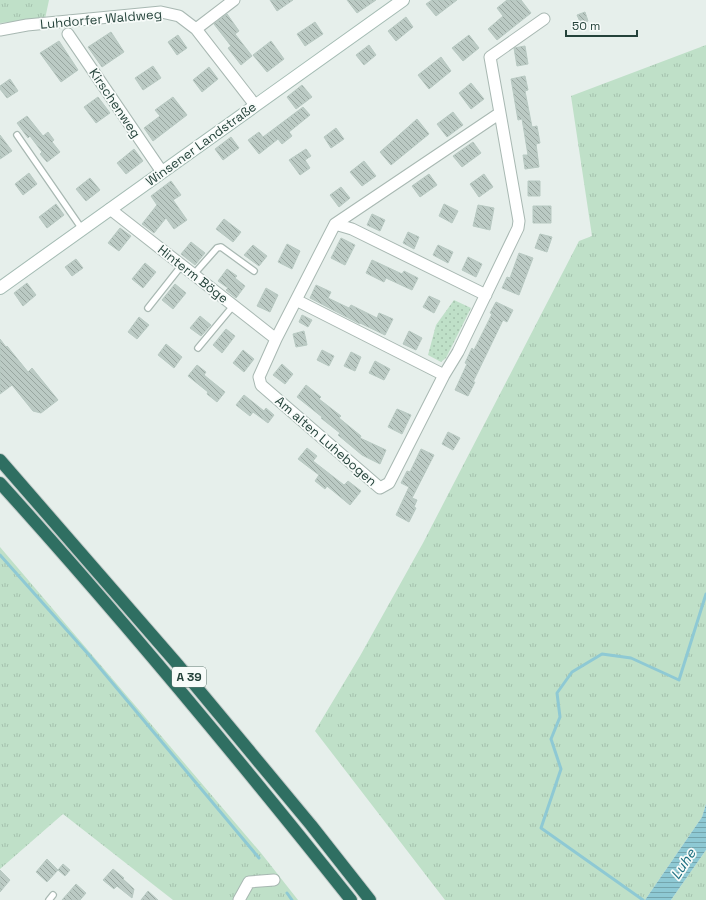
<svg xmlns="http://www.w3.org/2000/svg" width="706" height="900" font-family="'Space Grotesk',sans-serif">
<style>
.grass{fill:url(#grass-tufts)}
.park{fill:url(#park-dots)}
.water{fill:url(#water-rules)}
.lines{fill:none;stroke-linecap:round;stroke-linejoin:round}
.stream{stroke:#8ec9d4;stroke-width:3}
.building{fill:url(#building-back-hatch);stroke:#b8c9c2}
.service-casing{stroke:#a8b8b2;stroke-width:8}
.minor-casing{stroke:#a8b8b2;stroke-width:13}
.secondary-casing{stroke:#a4bbb3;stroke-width:14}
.motorway-casing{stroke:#c2cac8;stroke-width:14}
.service{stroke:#fff;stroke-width:5.5}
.minor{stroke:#fff;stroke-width:11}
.secondary{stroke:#fff;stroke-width:12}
.motorway{stroke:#2f6f62;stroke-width:12}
.labels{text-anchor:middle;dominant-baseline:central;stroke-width:3.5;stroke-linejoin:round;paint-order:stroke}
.shield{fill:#f7fbf9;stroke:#637a73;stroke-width:1}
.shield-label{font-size:12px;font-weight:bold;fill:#24423a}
.street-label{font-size:13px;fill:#24423a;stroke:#f7fbf9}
.water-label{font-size:14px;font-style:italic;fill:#1c6f80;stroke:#f7fbf9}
</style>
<defs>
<pattern id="grass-tufts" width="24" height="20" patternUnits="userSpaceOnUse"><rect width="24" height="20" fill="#bfe0c8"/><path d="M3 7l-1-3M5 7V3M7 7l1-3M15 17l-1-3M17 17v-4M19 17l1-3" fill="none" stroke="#a4c1ad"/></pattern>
<pattern id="park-dots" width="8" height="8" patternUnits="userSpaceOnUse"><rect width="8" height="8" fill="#bfe0c8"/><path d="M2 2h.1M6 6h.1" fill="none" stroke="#a4c1ad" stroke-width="1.8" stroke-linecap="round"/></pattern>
<pattern id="water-rules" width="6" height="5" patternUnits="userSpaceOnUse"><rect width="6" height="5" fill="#8ec9d4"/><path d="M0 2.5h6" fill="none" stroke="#74a5ad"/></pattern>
<pattern id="building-back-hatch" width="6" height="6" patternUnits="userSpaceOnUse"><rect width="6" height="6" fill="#bbcac4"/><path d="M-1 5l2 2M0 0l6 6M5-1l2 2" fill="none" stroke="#98a6a0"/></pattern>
</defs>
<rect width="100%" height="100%" fill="#e6efeb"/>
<path class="grass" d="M0 0H49L45 19 0 23Z
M706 45V804L702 817 645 900H445L315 731 360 656 423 543 579 241 592 236 571 96Z
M0 547 261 853 298 900H173L63 814 0 869Z
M706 850V900H671Z"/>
<path class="park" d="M454 300 471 308 446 358 441 362 428 355 436 325Z"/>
<path class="water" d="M706 804V850L671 900H645L702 817Z"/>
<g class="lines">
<path class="stream" d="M0 555 89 655 259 858
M287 893 292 900
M643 900 541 828 561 769 551 739 560 717 557 693 572 672 602 654 631 658 679 680 706 594"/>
</g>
<path class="building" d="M270 0H293L277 11Z
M347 0H376L357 13Z
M432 0H457L436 16 426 4Z
M507 0H521L531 13 497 40 488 29 503 16 497 8Z
M585 12 588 21 581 24 577 15Z
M227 14 239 31 235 34 252 56 241 65 228 48 231 46 214 24Z
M406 17 413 27 396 41 388 31Z
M315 22 323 34 305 46 297 34Z
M111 32 124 52 102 67 88 47Z
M178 35 187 48 177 55 168 42Z
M469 35 479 48 463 61 452 48Z
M59 41 78 70 61 82 40 53Z
M271 41 284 59 267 72 253 55Z
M369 45 376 55 364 65 356 55Z
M525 46 528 64 517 66 514 48Z
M441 57 451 71 429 89 418 75Z
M153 66 161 78 143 90 135 78Z
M209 67 218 79 202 92 193 80Z
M525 76 528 90 525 91 532 127 537 126 540 143 536 144 539 167 525 169 523 155H528L522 119 518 120 511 79Z
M10 79 18 91 7 98 0 89V86Z
M471 83 484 99 471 109 459 93Z
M302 85 312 97 296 109 287 97Z
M98 97 110 113 96 123 84 107Z
M173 97 187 115 153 141 144 128 160 116 155 110Z
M303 107 310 115 289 132 292 136 282 144 278 139 259 154 248 140 259 132 263 137Z
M453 112 463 125 447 137 437 124Z
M27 116 43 136 48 132 54 140 52 142 60 152 47 162 40 154 42 152 30 136 28 138 17 123Z
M417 119 429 134 391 165 380 152Z
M336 128 344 139 331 148 324 137Z
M0 135 12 151 0 159Z
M231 137 239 148 223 160 215 149Z
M473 142 481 153 462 167 453 156Z
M134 149 143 161 126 174 117 163Z
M306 149 311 156 305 160 310 168 300 175 289 160Z
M364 161 376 176 362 186 350 172Z
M29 173 37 184 23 195 15 184Z
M429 174 437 185 420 197 412 186Z
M484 174 493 187 479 197 470 184Z
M90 178 100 190 86 201 76 189Z
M171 181 181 195 173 200 187 220 174 229 166 218 154 233 142 224 157 205 151 196Z
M528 181H540V196H528Z
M341 187 350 198 339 207 330 195Z
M56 204 64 215 47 228 39 217Z
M444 204 458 211 452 223 439 216Z
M478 205 494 208 490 230 473 226Z
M533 206H551V223H533Z
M372 214 385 220 380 231 367 225Z
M224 219 241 232 233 242 216 229Z
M120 228 131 236 119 251 108 243Z
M408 232 419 237 414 249 403 243Z
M540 234 552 237 547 252 535 248Z
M341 238 355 245 345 265 331 258Z
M191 242 205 253 195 265 181 254Z
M287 244 300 251 292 269 278 262Z
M253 245 267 256 259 266 244 255Z
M438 245 453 252 448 263 433 255Z
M519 253 533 258 519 295 502 288 507 277 510 278Z
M468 257 482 264 476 277 462 270Z
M76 259 83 268 72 276 65 267Z
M372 260 402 274 404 271 418 278 412 290 386 278 384 282 366 273Z
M145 263 156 272 143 288 132 279Z
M227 269 237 276 235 278 245 286 236 298 226 290 228 288 218 281Z
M27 283 36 295 23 306 14 293Z
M175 284 186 293 173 309 162 300Z
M316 285 331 292 328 298 349 308 351 305 377 318 379 313 393 319 385 335 360 323V324L310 298Z
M266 288 278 295 270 312 257 306Z
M429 296 440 301 434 313 423 307Z
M496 302 513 310 507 322 503 320 473 382H475L468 396 455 390 467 364 465 363 472 348 474 350 492 314 490 313Z
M302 315 312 320 308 327 299 322Z
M200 316 211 325 201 336 190 328Z
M139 317 149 325 137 339 128 332Z
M226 329 235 336 222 353 213 345Z
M304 331 307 345 296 347 293 334Z
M409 331 422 338 416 350 403 344Z
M0 339 6 347 7 346 28 372 32 368 58 400 41 413 33 411 12 385 0 394Z
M166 344 182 357 174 368 158 355Z
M243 350 254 359 244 372 233 363Z
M322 350 334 356 329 366 317 360Z
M351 352 361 357 355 371 344 366Z
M375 361 390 369 384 380 369 373Z
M282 364 293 374 285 384 273 375Z
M197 365 206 372 204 375 225 392 217 402 207 394 208 392 188 376Z
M306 385 321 397 319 399 341 416 339 418 361 436 360 438 386 450 380 464 362 455 338 435 340 433 321 418 322 417 297 397Z
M244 395 264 411 266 408 274 415 268 423 253 412 250 416 236 405Z
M397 409 411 415 402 434 388 427Z
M448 432 460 438 453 450 442 444Z
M307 448 317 456 313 461 344 485 348 481 361 491 350 505 327 486 325 489 315 481 319 475 298 459Z
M421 449 434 455 412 498 417 500 414 507 416 508 409 522 396 515 409 487 401 483 407 471 410 472Z
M47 859 58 870 47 882 36 872Z
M63 864 70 870 65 876 58 870Z
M113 869 124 878 123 879 134 889 132 898 117 886 114 889 103 880Z
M0 870 10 880 0 892Z
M76 884 86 893 80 900H62Z
M148 891 158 900H141Z"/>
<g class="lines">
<defs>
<path id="service" d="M17 135 82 229
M194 274 217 248 221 247 254 271
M148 308 182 265
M198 348 233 306
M49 900 53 895"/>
<path id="minor" d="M196 29 234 0
M0 30 27 25 161 12 179 16 196 29 255 105
M68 34 162 172
M500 113 519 221 518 228 458 352 444 375 389 483 380 488 261 385 259 377 276 339 335 224 500 113 490 57 544 19
M110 209 276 339
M335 224 352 229 486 295
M296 300 444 375
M239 900 249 882 274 880"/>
<path id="secondary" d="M0 288 403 0"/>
<path id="motorway" d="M0 460 179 666 311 825 370 900
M0 483C122 618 238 758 351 900"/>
</defs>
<use href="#service" class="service-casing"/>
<use href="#minor" class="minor-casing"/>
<use href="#secondary" class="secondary-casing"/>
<use href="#motorway" class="motorway-casing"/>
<use href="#service" class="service"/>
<use href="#minor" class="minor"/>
<use href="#secondary" class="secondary"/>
<use href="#motorway" class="motorway"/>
</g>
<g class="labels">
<rect class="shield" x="172" y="667" width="34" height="20" rx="3"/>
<g class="shield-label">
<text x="189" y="677">A 39</text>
</g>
<g class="street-label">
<text transform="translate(101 19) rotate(-5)">Luhdorfer Waldweg</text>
<text transform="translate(115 103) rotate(56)">Kirschenweg</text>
<text transform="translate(201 144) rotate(-36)">Winsener Landstraße</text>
<text transform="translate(193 274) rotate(38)">Hinterm Böge</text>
<text transform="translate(326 441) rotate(41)">Am alten Luhebogen</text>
</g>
<g class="water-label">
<text transform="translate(683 864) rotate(-57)">Luhe</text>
</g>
</g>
<path d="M566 30v6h71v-6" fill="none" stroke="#24423a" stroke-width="2"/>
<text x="572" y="30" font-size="12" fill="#24423a" stroke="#f7fbf9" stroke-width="3" paint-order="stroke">50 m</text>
</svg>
